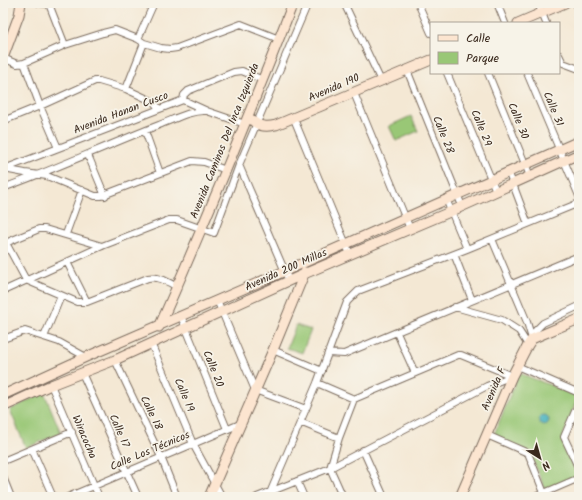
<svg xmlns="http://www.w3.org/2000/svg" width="582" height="500" font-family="Kalam,sans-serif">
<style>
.green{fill:#99c776;stroke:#6a784a}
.water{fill:#42b1be;stroke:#3e6e6e}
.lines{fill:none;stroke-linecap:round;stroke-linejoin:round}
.street-casing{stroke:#7c6c5e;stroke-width:8}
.secondary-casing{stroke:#7c6c5e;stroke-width:11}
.street{stroke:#fff;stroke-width:6}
.secondary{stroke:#fce5d0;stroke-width:9}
.labels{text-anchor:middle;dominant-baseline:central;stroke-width:3.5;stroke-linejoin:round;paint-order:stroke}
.street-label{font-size:11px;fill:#3b2a1e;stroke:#f7f3e8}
</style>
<rect width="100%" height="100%" fill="#f7f3e8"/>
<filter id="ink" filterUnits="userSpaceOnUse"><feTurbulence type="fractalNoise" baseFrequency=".025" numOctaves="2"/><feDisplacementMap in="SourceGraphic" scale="8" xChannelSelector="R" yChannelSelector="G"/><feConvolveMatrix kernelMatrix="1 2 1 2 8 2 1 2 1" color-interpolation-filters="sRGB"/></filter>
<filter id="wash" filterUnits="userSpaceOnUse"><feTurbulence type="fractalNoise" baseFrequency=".012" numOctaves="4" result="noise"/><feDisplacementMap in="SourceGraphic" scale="16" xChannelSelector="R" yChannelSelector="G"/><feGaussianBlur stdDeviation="0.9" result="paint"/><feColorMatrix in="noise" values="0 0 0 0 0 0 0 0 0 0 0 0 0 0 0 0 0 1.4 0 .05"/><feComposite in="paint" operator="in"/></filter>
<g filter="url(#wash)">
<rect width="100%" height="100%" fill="#f4e8d4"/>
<path class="green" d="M411 116 418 131 396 141 389 126Z
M296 325 311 330 302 353 287 348Z
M519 373 578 396 562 439 578 477 546 491 529 452 493 437Z
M44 392 61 433 26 448 10 410Z"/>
<path class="water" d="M539 420a5 5 0 1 1 10 0a5 5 0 1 1-10 0Z"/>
</g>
<g filter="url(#ink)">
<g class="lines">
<defs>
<path id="street" d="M39 3 49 4 51 3
M344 3 381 81
M418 3 431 33
M497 3 505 23
M538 3 546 23
M576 3 579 10
M49 4 65 45
M138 39 154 3
M559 55 563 63 579 69
M3 58 17 64 24 63 65 45 103 33 115 30 138 39 144 43 161 48 170 49 177 48 241 24 279 39
M24 63 40 106 58 148
M407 70 462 206
M447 73 496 191
M488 73 530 176
M527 73 579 196
M126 89 144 43
M354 93 410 229
M183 100 184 95 188 91 234 72 242 71 263 80
M294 119 350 254
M3 121 40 106 95 81H99L126 89 154 102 159 109
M145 131 160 173
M88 155 105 196
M239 165 289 281
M4 169 183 100 207 111 245 124
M4 169 25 173 47 176 95 196H101L192 161 204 162 226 170
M508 171 528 224
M3 188C56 169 107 145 159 125 173 120 190 110 206 111
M446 199 467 249
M66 234 82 190
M492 239 527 322 532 339
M6 243 26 280 77 302H87L148 278C159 276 168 282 177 287
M3 244 39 229H45L102 246
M454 254 472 300
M67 262 87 302
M3 291 102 246 169 220H177L214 233 239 165 308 3
M217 300 255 390 306 409
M455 307 502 320 519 331 528 345
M181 316 227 429
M397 333 415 373
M44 337 61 296
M3 339 25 331 59 342 86 357
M532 339 535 331 543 323 579 306
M151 343 193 444 222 497
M273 350 322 371
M328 353 344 354 579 256
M115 360 161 457 177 497
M517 366 579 393
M82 373 138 497
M317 383 354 399
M51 385 99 497
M300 422 339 438
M487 435 528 453 544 493
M32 449 53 497
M363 450 384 497
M3 461 72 432
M578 467 564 437 579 402
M3 477 11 497
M297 481 304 497
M270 493 317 383 347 302 358 291 467 249 579 203
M68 497 240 424
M257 497 330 468 487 386 512 376
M343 497 330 468 339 438 354 399 458 355H461L512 376
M535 497 579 478"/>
<path id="secondary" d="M518 23 565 3
M3 58 19 15 21 3
M248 116C256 126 264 128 276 125L431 60
M159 327C180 281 199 234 219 187 244 126 269 65 293 3
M3 395 86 357 285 271 579 141
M3 407 51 385 115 360 304 274 452 211 579 154
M209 497 273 350 305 272
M460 497 512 376 528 345 532 339 541 335 579 319"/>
</defs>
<use href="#street" class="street-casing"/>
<use href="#secondary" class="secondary-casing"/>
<use href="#street" class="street"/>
<use href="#secondary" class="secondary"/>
</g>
</g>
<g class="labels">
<g class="street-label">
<text transform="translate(334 88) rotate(-23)">Avenida 190</text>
<text transform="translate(553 109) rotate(67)">Calle 31</text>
<text transform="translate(121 113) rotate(-21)">Avenida Hanan Cusco</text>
<text transform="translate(518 121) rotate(68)">Calle 30</text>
<text transform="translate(481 128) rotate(68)">Calle 29</text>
<text transform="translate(443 135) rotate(68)">Calle 28</text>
<text transform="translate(225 141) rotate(-68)">Avenida Caminos Del Inca Izquierda</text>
<text transform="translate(286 270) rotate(-24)">Avenida 200 Millas</text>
<text transform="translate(213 369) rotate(68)">Calle 20</text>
<text transform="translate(494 389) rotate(-67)">Avenida F</text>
<text transform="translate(184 395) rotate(67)">Calle 19</text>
<text transform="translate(151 413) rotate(64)">Calle 18</text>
<text transform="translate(119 431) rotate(66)">Calle 17</text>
<text transform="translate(84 437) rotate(67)">Wiracocha</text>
<text transform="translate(150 451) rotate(-23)">Calle Los Técnicos</text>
</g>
</g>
<rect width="582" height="500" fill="none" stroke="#f7f3e8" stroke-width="16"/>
<rect x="430" y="22" width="130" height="52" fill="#f7f3e8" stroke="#aca397"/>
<rect x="438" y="35" width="20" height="6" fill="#fce5d0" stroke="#aca397"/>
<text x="466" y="42" font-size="12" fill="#3b2a1e">Calle</text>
<rect x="438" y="52" width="20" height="12" fill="#99c776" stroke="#aca397"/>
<text x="466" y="62" font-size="12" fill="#3b2a1e">Parque</text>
<g transform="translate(540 458) rotate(143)" stroke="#f7f3e8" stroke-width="3" paint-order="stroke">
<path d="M0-3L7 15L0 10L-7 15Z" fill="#3b2a1e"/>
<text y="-6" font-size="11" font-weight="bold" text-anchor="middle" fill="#3b2a1e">N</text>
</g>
</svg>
